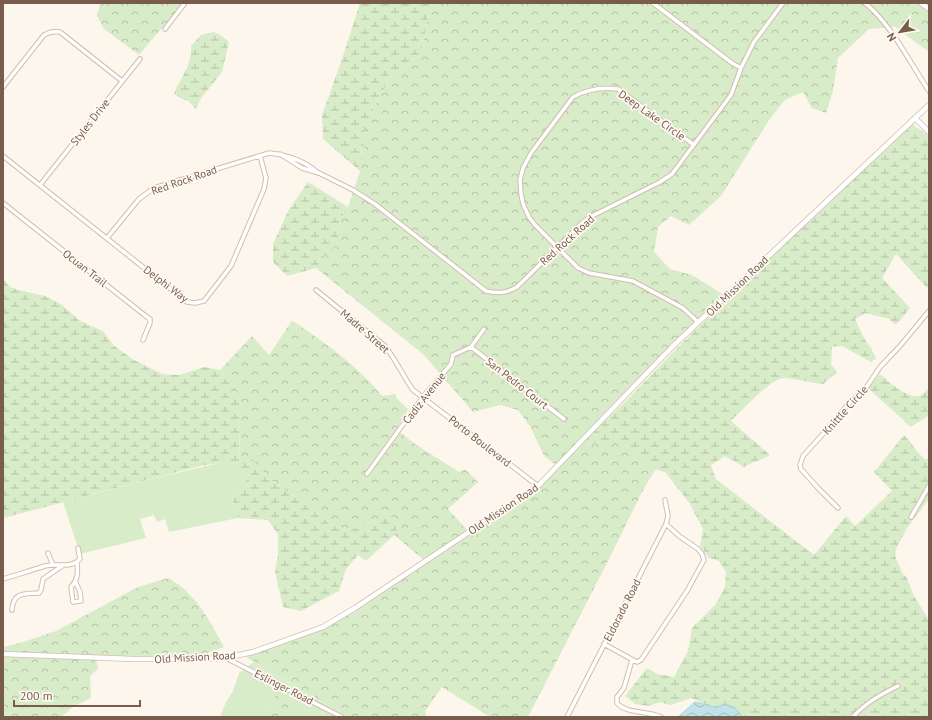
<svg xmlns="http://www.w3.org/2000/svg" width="932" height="720" font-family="'PT Sans',sans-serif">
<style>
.grass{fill:#d8ecc9}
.forest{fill:url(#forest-crowns)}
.wetland{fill:url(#wetland-marsh)}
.water{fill:url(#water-waves);stroke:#a5d3da}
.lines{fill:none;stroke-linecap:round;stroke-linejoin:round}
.minor-casing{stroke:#d1beb0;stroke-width:5.5}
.tertiary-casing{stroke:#d1beb0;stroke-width:6}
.minor{stroke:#fff;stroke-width:3.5}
.tertiary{stroke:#fff;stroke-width:4.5}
.labels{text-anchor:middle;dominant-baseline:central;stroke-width:3.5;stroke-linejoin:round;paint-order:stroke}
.street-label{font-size:11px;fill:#7a5c4d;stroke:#fffaf3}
</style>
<defs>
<pattern id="forest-crowns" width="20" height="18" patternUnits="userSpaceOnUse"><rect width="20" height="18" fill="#d8ecc9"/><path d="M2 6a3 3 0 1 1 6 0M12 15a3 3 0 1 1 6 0" fill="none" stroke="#b4c2a5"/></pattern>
<pattern id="wetland-marsh" width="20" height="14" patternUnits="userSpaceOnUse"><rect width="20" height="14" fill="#d8ecc9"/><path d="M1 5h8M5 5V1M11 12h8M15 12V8" fill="none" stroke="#b4c2a5"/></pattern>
<pattern id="water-waves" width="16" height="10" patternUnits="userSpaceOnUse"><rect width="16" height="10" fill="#bfe3e8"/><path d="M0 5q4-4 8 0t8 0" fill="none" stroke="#a0bbbe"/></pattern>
</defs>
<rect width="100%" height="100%" fill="#fdf6ec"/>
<path class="grass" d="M226 462 239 463 247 478 242 492 231 494 238 518 169 532 165 519 157 522 154 515 140 519 146 538 80 554 63 502C118 488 171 473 226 462Z
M254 662 343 715 341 717H289L293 710 274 698 266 717H220L226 702 233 691 239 673Z"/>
<path class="forest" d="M100 3H183L139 55 104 29 97 16Z
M431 3H917L929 12V52L895 27 869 29 838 58 833 91 826 113 812 108 803 92 785 100 769 120 721 196 689 225 671 216 658 227 654 252 670 269 692 275 724 295 556 465 544 456 531 428 518 410 500 405 473 412 424 355 316 268 323 258 337 246 340 220 348 207 360 171 367 122 390 77 421 53Z
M293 321C324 342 359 367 382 396L396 394V398L408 409C405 418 400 420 397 430L415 444 459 472 465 469 478 482 448 509 468 531 424 560 394 535 399 525 383 516 368 524 350 530 333 526 289 492 267 478 262 469 240 464 239 425 242 408 237 391 220 370 252 336 269 355 291 322Z
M586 439 589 445C596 444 604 441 611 441 630 442 644 458 657 470H655L642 492 610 557 528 717H490L442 687 425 711 427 717H341L342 714 246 657 324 628 356 610 540 488Z
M168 578C196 593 209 620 224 647L195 657H133L3 652V647L23 642 56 631 138 587Z
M3 656 96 659 98 669 90 676 91 698 73 707 61 717H3Z
M279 691 294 701 293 711 289 717H266L274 698Z"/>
<path class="wetland" d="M360 3H431L421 53 390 77 367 122 360 171 323 139 322 115 341 62Z
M214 32 222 36 229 42 222 72 201 98 196 109 188 101 180 98 174 93C181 78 193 63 191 46L201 35Z
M912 124 929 136V286L927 288 896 254 882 278 910 308 896 325 889 319 866 313 855 319 865 340 871 348 876 358 871 362 842 346 832 347 831 364 837 372 823 384C811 383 795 378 783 378 771 379 741 411 731 421L770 455C762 460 752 462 744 467L725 456 711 465 716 479 814 555 846 516 855 526 892 491 874 472 904 435C912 443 917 453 926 460L929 457V499L907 528 896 549 895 556 903 574 907 578 914 596 929 620V717H743L734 707 725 705 714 707 706 705 692 698 670 705 660 702 649 706 635 704 625 696 647 668 657 674 674 677 688 651 692 628 716 604 725 587 726 572 719 561 709 558 700 546 703 529 690 504 665 472C654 470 652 466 644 458 626 441 613 439 589 445L586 439 624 403 682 343 771 256Z
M308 182 348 207 340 220 337 246 323 258 316 268 287 276 273 262V244L288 211Z
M3 279 10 287 19 290 45 296 61 304 80 321 103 331 113 345 134 360 162 374 180 375 204 367 220 370 237 391 242 408 239 425 240 464 252 459 262 469 267 478 289 492 333 526 350 530 368 524 383 516 395 515 399 525 394 535 366 561 358 555 346 569 339 591 301 611 283 607 275 572 278 555V534L268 520 238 518 231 494 242 492 247 478 239 463C212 461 184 470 159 477 106 490 55 505 3 518Z
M880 374C890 382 906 398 919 396 923 395 926 391 929 388V415C923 420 917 422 911 427L868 388Z"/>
<path class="water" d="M695 702 714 707 725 705 734 707 743 717H678Z"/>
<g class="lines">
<defs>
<path id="minor" d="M653 3 732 63 741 68
M865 3C892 25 910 63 929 91
M165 29 185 3
M3 87 44 35C50 32 53 31 60 32L122 81
M694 145 618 89C603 87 586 90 573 97L531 153 523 168 520 180 521 194 523 204 529 217 535 225 578 268 589 273 633 281 683 308 698 322
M280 154 302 168 319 173 353 190 375 204 486 291C499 294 506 293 517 287L583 222 592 216 660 182 672 174 731 95 741 68 754 42 783 3
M3 156 187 302 195 303 204 301 231 266 264 189 266 178 260 156
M40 185 140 59
M3 203 147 317 150 319V323L143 340
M107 238 139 199 154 188 269 153C288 155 304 160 318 173
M316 290 385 346C396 360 403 376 413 390L538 486
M471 347 564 419
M367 474 423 397 451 364 453 355 471 347 484 329
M838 508 817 487 801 469 800 465 803 456 822 435 851 401 866 388 880 367 900 346 929 311
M911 517 929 486
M48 553 53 565
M3 579C17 575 31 570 45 566 57 563 71 569 80 559L78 548
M76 583 80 592 81 601 73 602 71 587C78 580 78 573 77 563
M12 610C13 592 24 594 39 593L41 590 43 579 62 566
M604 644 633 660 637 662 641 660 687 591 704 560 702 554 698 549 679 536 666 524
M226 658 342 717
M632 660 624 688 617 697V703C628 715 648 710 661 717
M567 717 666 524 668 516 665 500
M853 717C865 703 881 694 898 686"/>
<path id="tertiary" d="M921 3 929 9
M915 118 929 132
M3 654 133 659H200L225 658 253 652 323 627 355 608 538 486 673 346 929 105"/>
</defs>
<use href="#minor" class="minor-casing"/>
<use href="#tertiary" class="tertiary-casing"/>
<use href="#minor" class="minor"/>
<use href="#tertiary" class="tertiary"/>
</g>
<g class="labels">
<g class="street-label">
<text transform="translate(652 115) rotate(35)">Deep Lake Circle</text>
<text transform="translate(90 122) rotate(-52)">Styles Drive</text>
<text transform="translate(184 180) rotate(-19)">Red Rock Road</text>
<text transform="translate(567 240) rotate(-42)">Red Rock Road</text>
<text transform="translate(85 268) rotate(38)">Ocuan Trail</text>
<text transform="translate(166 284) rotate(37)">Delphi Way</text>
<text transform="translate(737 286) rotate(-44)">Old Mission Road</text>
<text transform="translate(365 331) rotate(41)">Madre Street</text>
<text transform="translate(517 383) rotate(38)">San Pedro Court</text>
<text transform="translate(424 398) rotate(-52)">Cadiz Avenue</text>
<text transform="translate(845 410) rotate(-48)">Knittle Circle</text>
<text transform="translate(480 441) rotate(38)">Porto Boulevard</text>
<text transform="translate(503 509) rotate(-34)">Old Mission Road</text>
<text transform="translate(622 610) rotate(-63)">Eldorado Road</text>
<text transform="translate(195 657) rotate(-3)">Old Mission Road</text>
<text transform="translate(284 687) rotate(27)">Eslinger Road</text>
</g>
</g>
<rect width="932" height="720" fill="none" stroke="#7a5c4d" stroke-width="8"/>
<g transform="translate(900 32) rotate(239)" stroke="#fffaf3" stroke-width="3" paint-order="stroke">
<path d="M0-3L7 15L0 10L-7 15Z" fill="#7a5c4d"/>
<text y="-6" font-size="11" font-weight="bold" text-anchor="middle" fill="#7a5c4d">N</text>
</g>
<path d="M14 700v6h126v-6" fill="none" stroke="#7a5c4d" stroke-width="2"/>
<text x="20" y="700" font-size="12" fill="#7a5c4d" stroke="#fffaf3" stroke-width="3" paint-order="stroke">200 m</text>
</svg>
